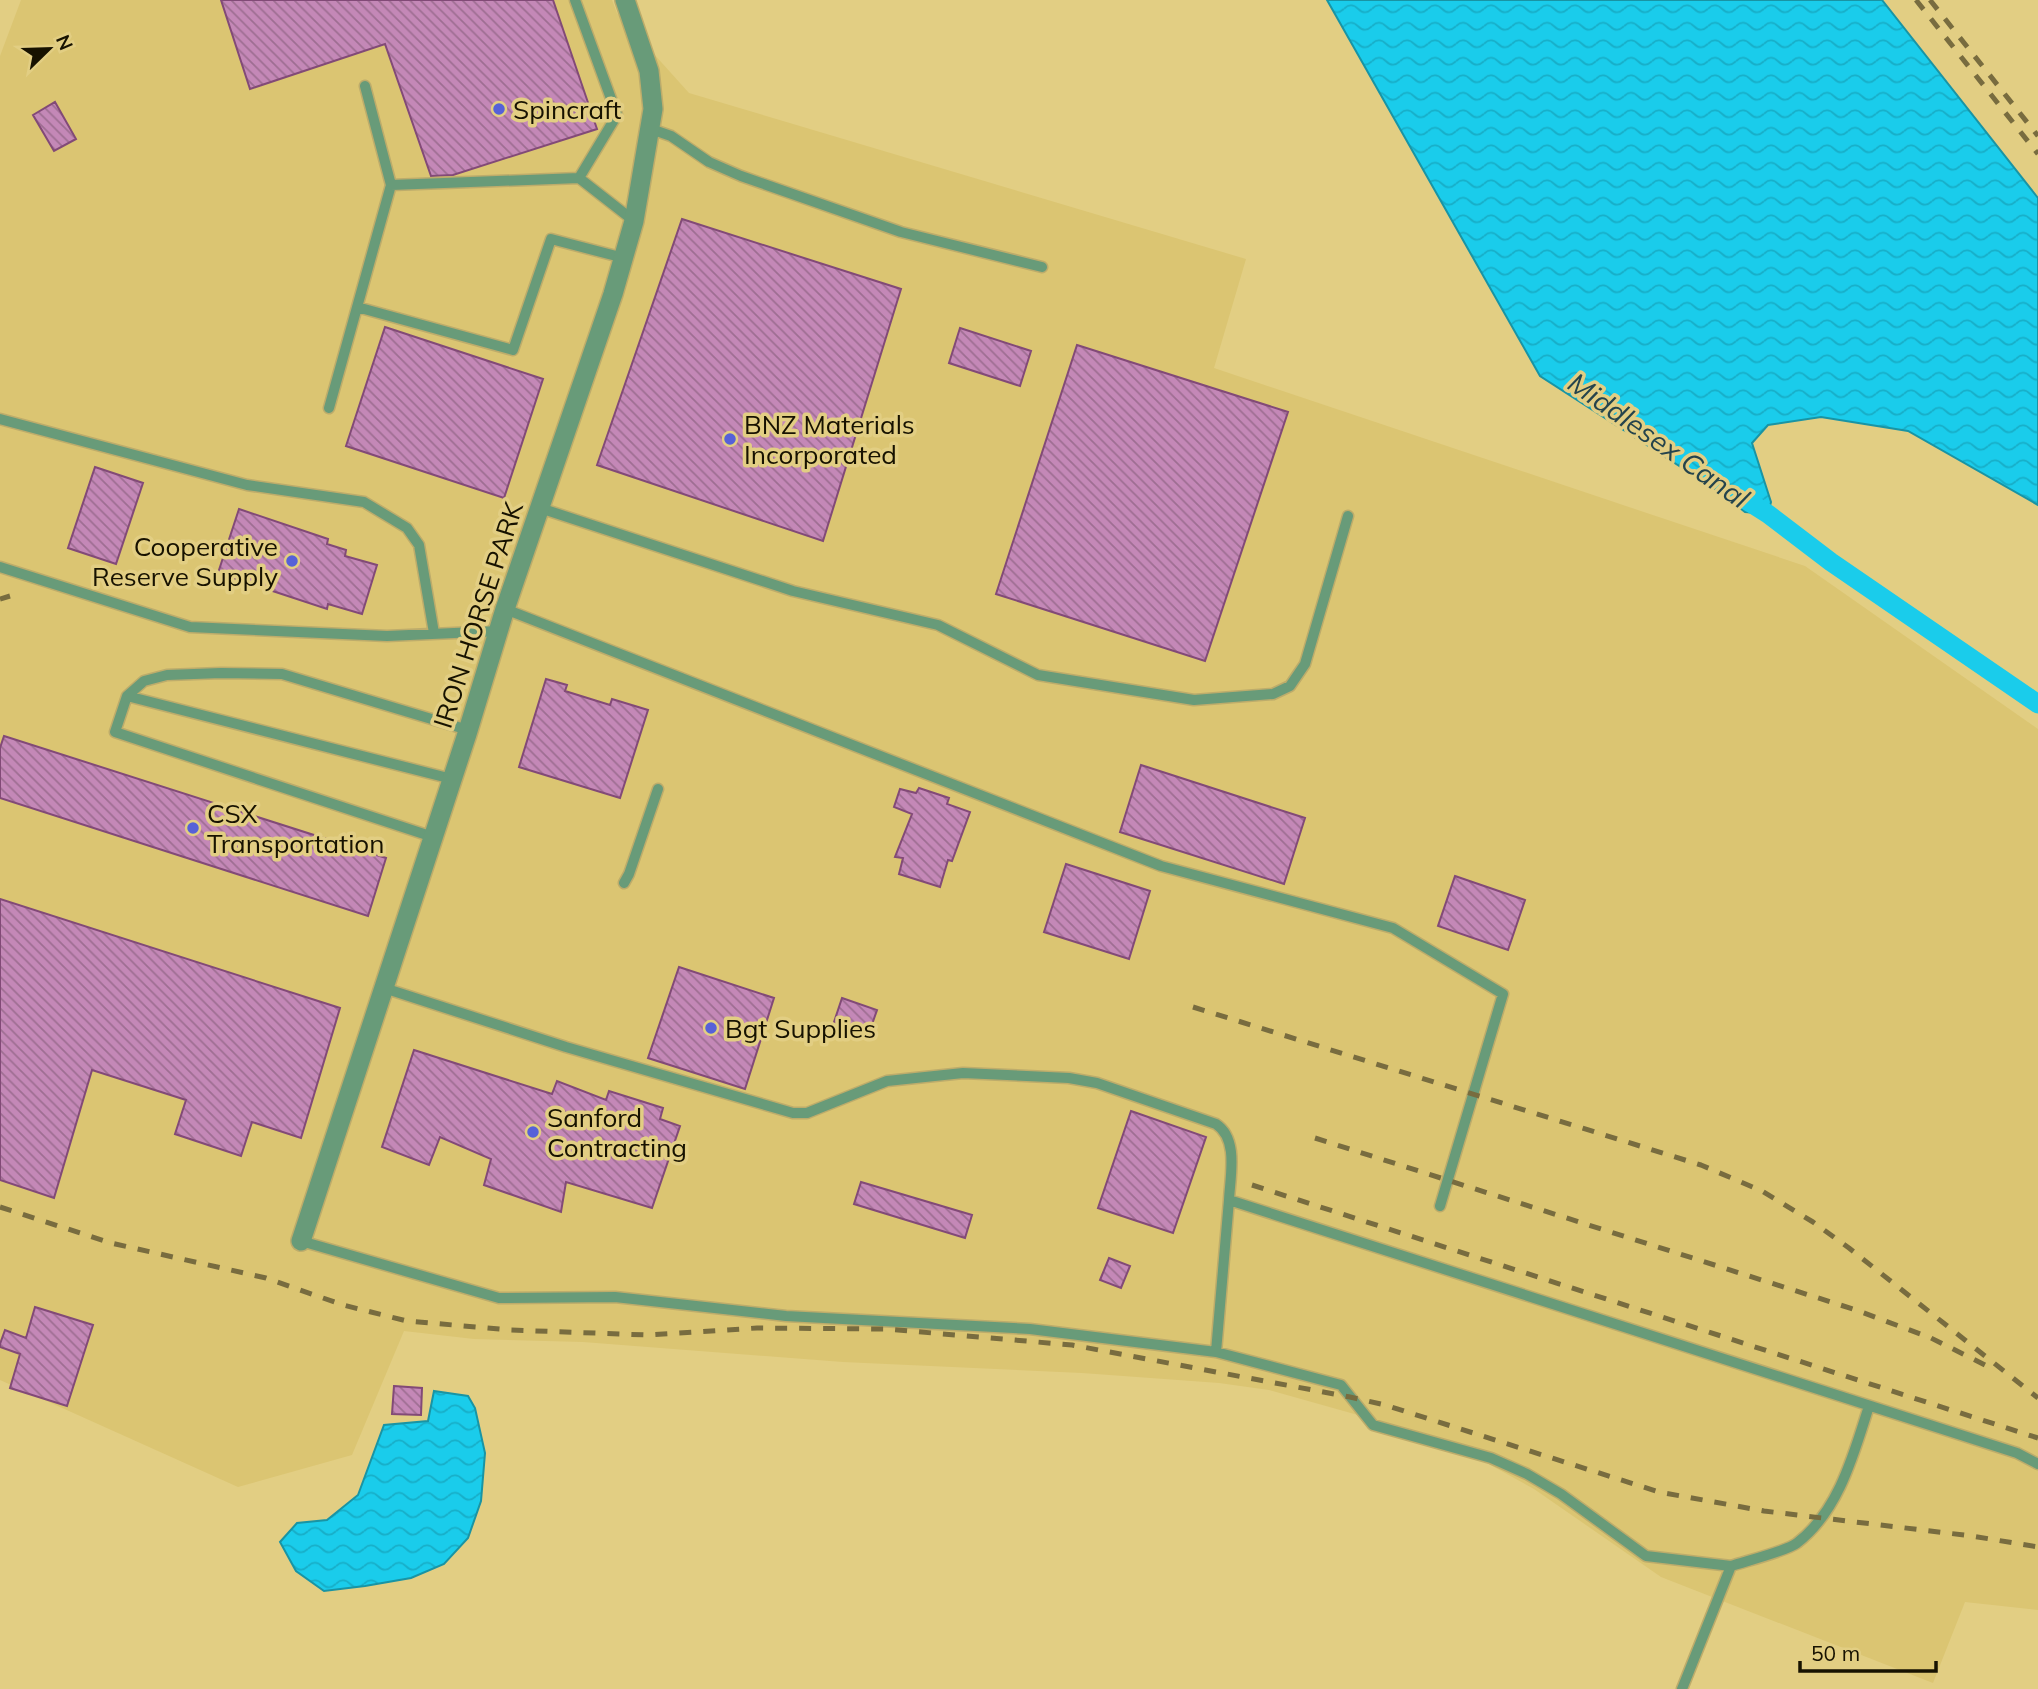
<svg xmlns="http://www.w3.org/2000/svg" width="2038" height="1689" font-family="Mulish,sans-serif">
<style>
.built{fill:#dbc572}
.water{fill:url(#water-waves);stroke:#1994a4;stroke-width:2}
.lines{fill:none;stroke-linecap:round;stroke-linejoin:round}
.canal{stroke:#1acceb;stroke-width:19}
.building{fill:url(#building-back-hatch);stroke:#824a77;stroke-width:2}
.service-casing{stroke:#bdac6b;stroke-width:13}
.minor-casing{stroke:#bdac6b;stroke-width:22}
.service{stroke:#689b79;stroke-width:10}
.minor{stroke:#689b79;stroke-width:19}
.rail{stroke:#786c3f;stroke-width:5;stroke-dasharray:12 12;stroke-linecap:butt}
.poi-dot{fill:#5661d8;stroke:#e2ce83;stroke-width:2.5}
.labels{text-anchor:middle;dominant-baseline:central;stroke-width:7;stroke-linejoin:round;paint-order:stroke}
.poi-label{font-size:26px;fill:#171200;stroke:#e2ce83;text-anchor:start}
.street-label{font-size:26px;fill:#171200;stroke:#e2ce83}
.water-label{font-size:28px;font-style:italic;fill:#25444c;stroke:#e2ce83}
</style>
<defs>
<pattern id="water-waves" width="16" height="10" patternUnits="userSpaceOnUse" patternTransform="scale(1.75)"><rect width="16" height="10" fill="#1acceb"/><path d="M0 5q4-4 8 0t8 0" fill="none" stroke="#17aec8"/></pattern>
<pattern id="building-back-hatch" width="6" height="6" patternUnits="userSpaceOnUse" patternTransform="scale(1.75)"><rect width="6" height="6" fill="#c488b7"/><path d="M-1 5l2 2M0 0l6 6M5-1l2 2" fill="none" stroke="#9e6e92"/></pattern>
</defs>
<rect width="100%" height="100%" fill="#e2ce83"/>
<path class="built" d="M21 0H612L617 13 689 93 1246 259 1214 368 1805 566 2038 729V1610L1965 1602 1933 1683 1661 1577 1534 1489 1443 1439 1269 1390 1219 1383 1082 1373 843 1362 583 1342 474 1339 404 1331 352 1455 238 1487 0 1380V56Z"/>
<path class="water" d="M1327 0H1882L2038 198V505L1908 431 1821 417 1768 425 1752 443 1771 502 1768 514 1745 512 1721 493 1540 376Z
M434 1391 468 1396 475 1408 485 1453 481 1501 468 1538 444 1564 411 1578 365 1586 324 1591 296 1571 280 1542 297 1523 327 1520 358 1495 384 1425 428 1421Z"/>
<g class="lines">
<path class="canal" d="M1746 500 1768 514 1831 562 2038 704"/>
</g>
<path class="building" d="M221 0H553L597 129 453 175 431 176 385 44 250 89Z
M55 102 76 139 54 151 33 115Z
M682 219 901 289 823 541 597 465Z
M385 327 543 379 504 498 346 446Z
M960 328 1031 351 1020 386 949 363Z
M1077 345 1288 412 1205 661 996 594Z
M95 467 143 483 116 564 68 548Z
M239 509 328 539 327 544 346 550 345 556 377 565 362 614 328 604 327 609 218 573Z
M546 679 567 685 565 691 610 705 612 699 648 710 620 798 519 767Z
M4 736 386 858 368 916 0 798V748Z
M1141 765 1305 818 1284 884 1120 832Z
M919 788 949 798 947 804 970 812 952 861 948 860 940 887 899 874 903 858 895 857 912 814 894 807 900 789 916 793Z
M1066 864 1150 891 1129 959 1044 932Z
M1455 876 1525 900 1508 950 1438 926Z
M0 899 340 1008 301 1138 252 1122 241 1156 175 1134 186 1100 92 1070 54 1198 0 1180Z
M679 967 774 998 745 1089 648 1058Z
M842 998 877 1010 869 1033 834 1022Z
M414 1050 552 1094 557 1081 606 1100 609 1091 663 1108 660 1119 680 1126 652 1208 566 1182 561 1212 484 1185 491 1159 440 1137 429 1165 382 1147Z
M1131 1111 1206 1137 1173 1233 1098 1208Z
M861 1182 972 1215 965 1238 854 1204Z
M1109 1258 1130 1266 1121 1288 1100 1280Z
M35 1307 93 1325 67 1406 10 1388 20 1354 0 1347V1344L5 1330 26 1338Z
M394 1386 422 1388 421 1415 392 1414Z"/>
<g class="lines">
<defs>
<path id="service" d="M365 86 391 185 579 178 617 115 575 0
M651 129 671 136 709 162 741 176 901 232 1042 267
M579 178 634 221
M357 307 513 350 551 239 624 258
M329 408 391 185
M0 419 247 485 364 502 407 528 419 545 434 633
M540 508 793 591 938 625 1038 675 1194 700 1273 694 1290 686 1305 664 1348 516
M0 567 190 627 387 636 499 631
M505 609 1161 866 1393 928 1503 994 1440 1206
M127 696 452 779
M433 837 115 732 127 696 144 681 167 675 221 673 282 674 468 730
M624 883 629 874 658 789
M384 988 566 1047 793 1113H807L887 1081 963 1073 1069 1078 1097 1083 1216 1124C1239 1139 1230 1177 1229 1200L2017 1453 2038 1464
M301 1241 499 1298 615 1297 786 1316 1030 1329 1216 1352 1341 1385 1373 1425 1491 1458 1527 1474 1561 1494 1646 1556 1731 1566
M1216 1352 1229 1200
M1682 1689 1731 1566C1746 1561 1787 1551 1797 1543 1839 1511 1854 1453 1869 1406"/>
<path id="minor" d="M301 1241 467 734 505 609 613 294 634 221 653 109 649 71 625 0"/>
</defs>
<use href="#service" class="service-casing"/>
<use href="#minor" class="minor-casing"/>
<use href="#service" class="service"/>
<use href="#minor" class="minor"/>
<path class="rail" d="M1916 0 2038 154
M1930 0 2038 136
M0 599 10 596
M1193 1007 1701 1165 1762 1191 1813 1222 1849 1248 2038 1398
M1315 1138 1856 1310 1931 1338 1987 1366
M1252 1185 2038 1438
M0 1207 111 1243 266 1278 343 1305 407 1321 511 1330 648 1335 757 1328 886 1329 1072 1345 1350 1397 1385 1405 1659 1492 1764 1511 1972 1536 2038 1547"/>
</g>
<g class="poi-dot">
<circle cx="499" cy="109" r="7"/>
<circle cx="730" cy="439" r="7"/>
<circle cx="292" cy="561" r="7"/>
<circle cx="193" cy="828" r="7"/>
<circle cx="711" cy="1028" r="7"/>
<circle cx="533" cy="1132" r="7"/>
</g>
<g class="labels">
<g class="poi-label">
<text x="513" y="109">Spincraft</text>
<text x="744" y="424">BNZ Materials<tspan x="744" dy="30">Incorporated</tspan></text>
<text x="278" y="546" text-anchor="end">Cooperative<tspan x="278" dy="30">Reserve Supply</tspan></text>
<text x="207" y="813">CSX<tspan x="207" dy="30">Transportation</tspan></text>
<text x="725" y="1028">Bgt Supplies</text>
<text x="547" y="1117">Sanford<tspan x="547" dy="30">Contracting</tspan></text>
</g>
<g class="street-label">
<text transform="translate(478 615) rotate(-72)">IRON HORSE PARK</text>
</g>
<g class="water-label">
<text transform="translate(1659 440) rotate(35)">Middlesex Canal</text>
</g>
</g>
<g transform="translate(49 49) rotate(67)" stroke="#e2ce83" stroke-width="5" paint-order="stroke">
<path d="M0-5L12 26L0 18L-12 26Z" fill="#171200"/>
<text y="-10" font-size="19" font-weight="bold" text-anchor="middle" fill="#171200">N</text>
</g>
<path d="M1800 1661v10h136v-10" fill="none" stroke="#171200" stroke-width="3.5"/>
<text x="1811" y="1661" font-size="21" fill="#171200" stroke="#e2ce83" stroke-width="5" paint-order="stroke">50 m</text>
</svg>
